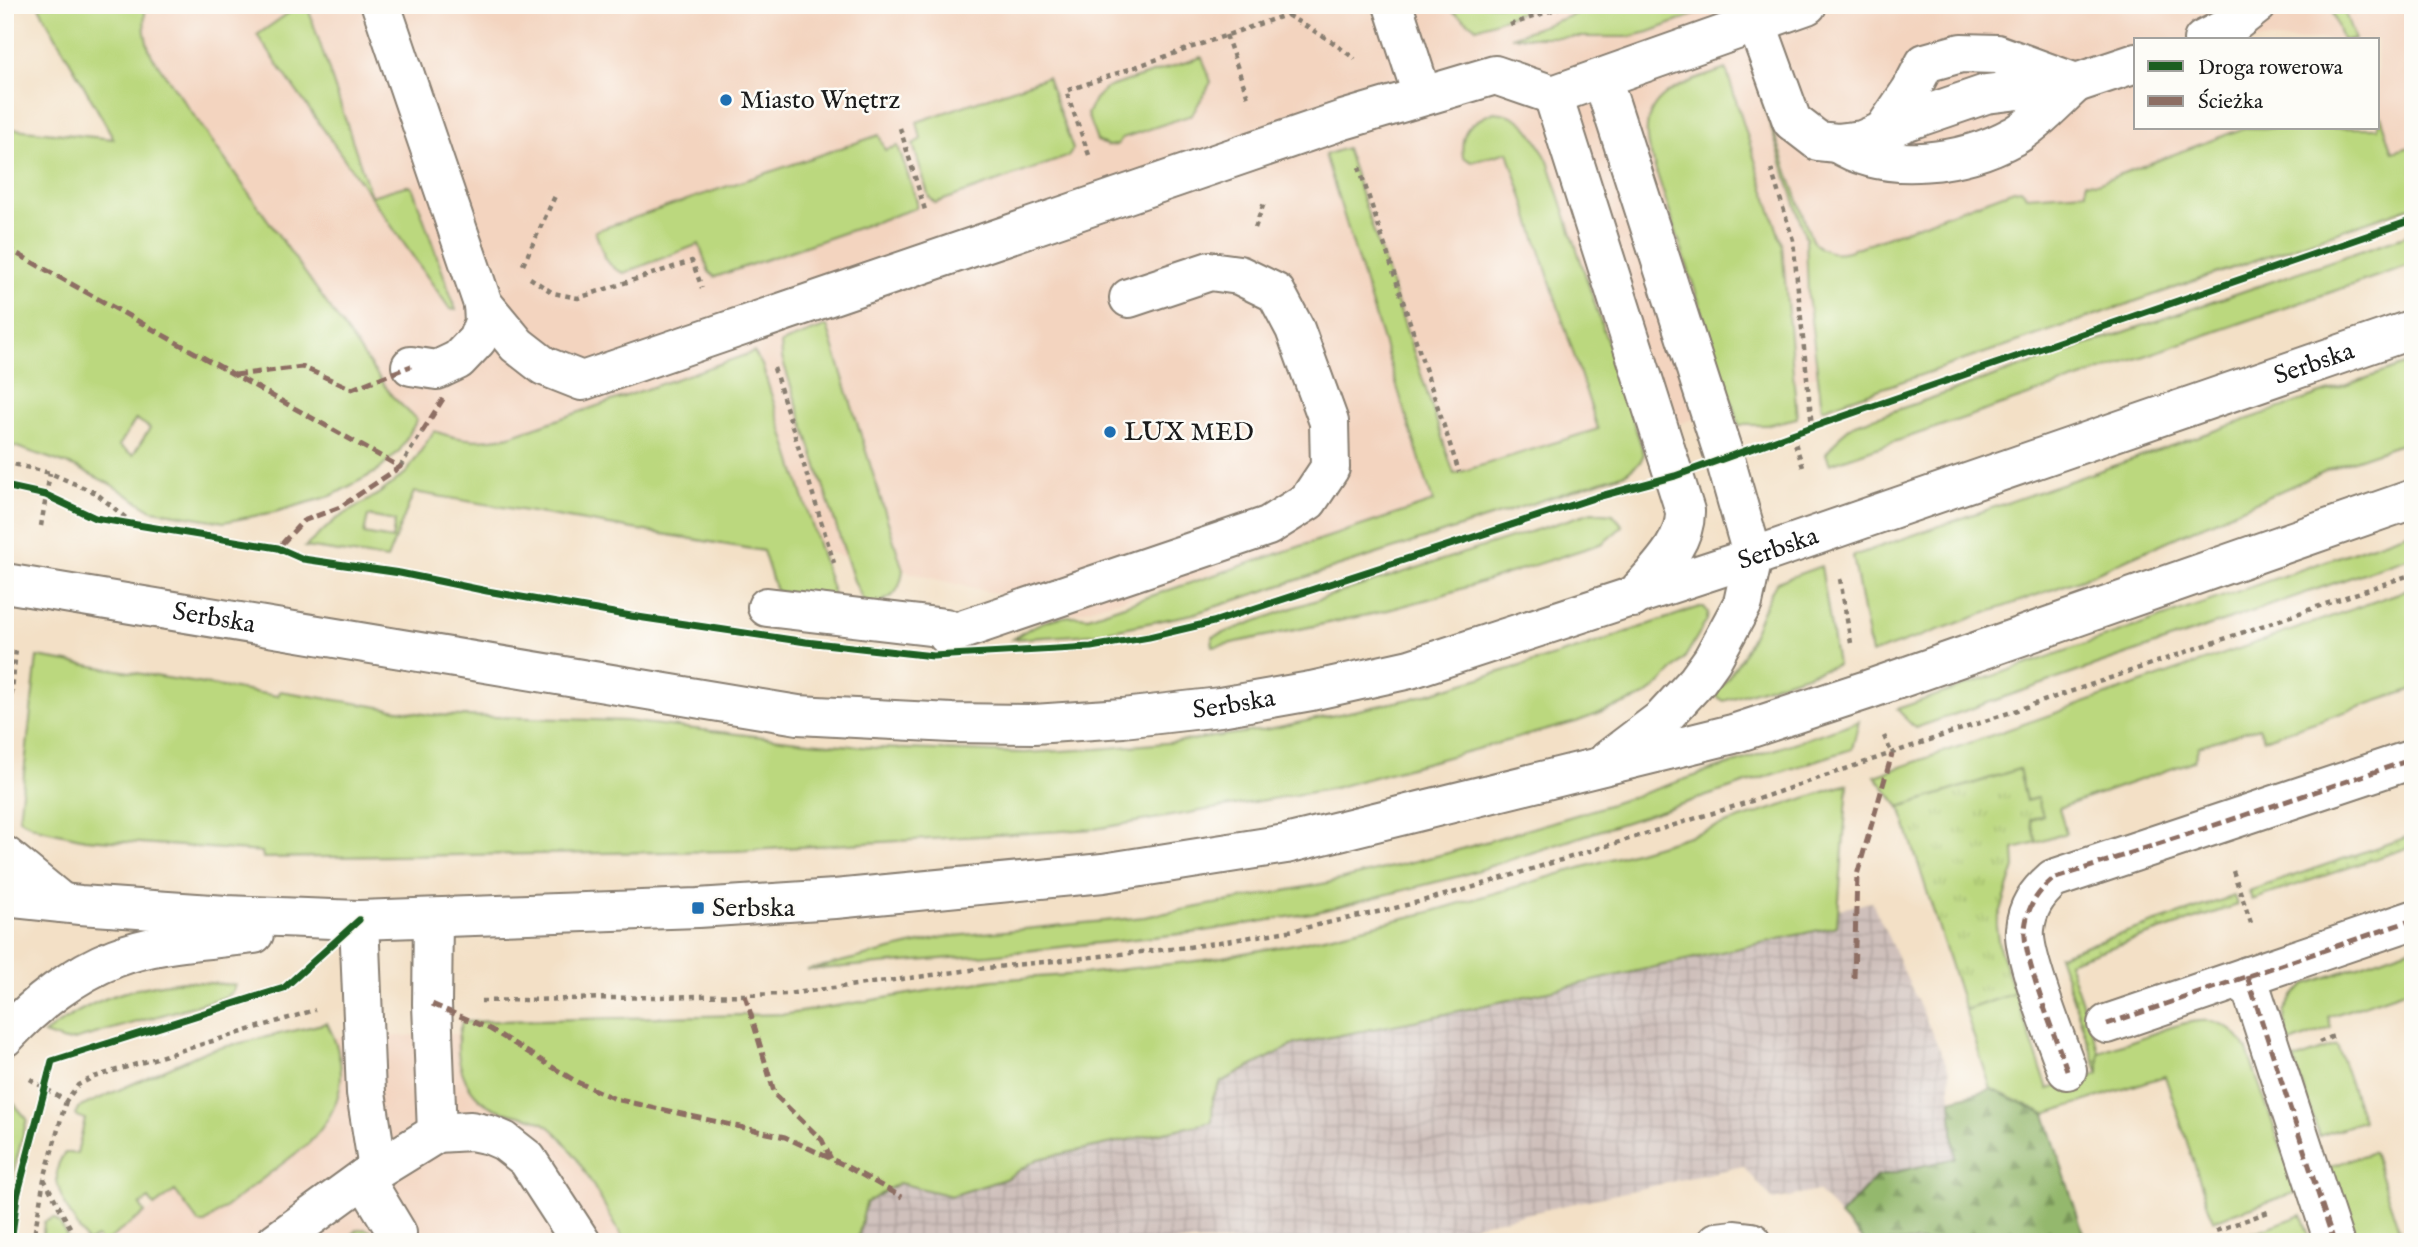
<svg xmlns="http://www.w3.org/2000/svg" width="2418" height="1247" font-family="'IM FELL English',serif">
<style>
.built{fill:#f3d4bf;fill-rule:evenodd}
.industrial{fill:url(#industrial-grid)}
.grass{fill:#bbd87e;stroke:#6c7a4d;stroke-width:2;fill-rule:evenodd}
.forest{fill:url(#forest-firs);stroke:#586a44;stroke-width:2}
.park{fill:url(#park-tufts);stroke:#6c7a4d;stroke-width:2}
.garden{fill:url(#garden-dots);stroke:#6c7a4d;stroke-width:2}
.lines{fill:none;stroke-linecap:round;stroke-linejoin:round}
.minor-casing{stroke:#887e71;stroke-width:42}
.path{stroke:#887e71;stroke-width:4.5;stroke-dasharray:5 5;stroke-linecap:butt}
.minor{stroke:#fff;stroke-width:38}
.quiet{stroke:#8d6e63;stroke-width:5;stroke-dasharray:10 5;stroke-linecap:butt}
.cycleway-casing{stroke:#fdfcf7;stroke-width:11}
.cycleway{stroke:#1b5e20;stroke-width:7}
.poi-dot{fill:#1f6fb2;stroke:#fdfcf7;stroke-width:2.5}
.labels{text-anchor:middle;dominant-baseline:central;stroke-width:5;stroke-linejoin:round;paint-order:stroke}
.poi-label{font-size:26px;fill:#1c1c1c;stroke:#fdfcf7;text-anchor:start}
.street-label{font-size:26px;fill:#1c1c1c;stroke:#fdfcf7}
</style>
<defs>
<pattern id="industrial-grid" width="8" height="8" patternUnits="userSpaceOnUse" patternTransform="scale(1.75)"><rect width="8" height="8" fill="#cfc0bb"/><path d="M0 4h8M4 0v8" fill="none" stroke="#b1a4a0"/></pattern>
<pattern id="forest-firs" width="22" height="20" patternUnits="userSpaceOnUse" patternTransform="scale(1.75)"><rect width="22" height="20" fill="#94b86d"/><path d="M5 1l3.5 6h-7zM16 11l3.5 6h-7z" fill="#789559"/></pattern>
<pattern id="park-tufts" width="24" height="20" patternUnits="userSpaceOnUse" patternTransform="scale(1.75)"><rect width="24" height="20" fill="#bbd87e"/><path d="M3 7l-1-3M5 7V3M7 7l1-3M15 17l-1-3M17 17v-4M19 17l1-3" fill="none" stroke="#a0b96c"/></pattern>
<pattern id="garden-dots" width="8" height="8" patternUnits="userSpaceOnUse" patternTransform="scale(1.75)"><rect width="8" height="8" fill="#bbd87e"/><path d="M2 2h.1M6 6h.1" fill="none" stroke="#a0b96c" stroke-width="1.8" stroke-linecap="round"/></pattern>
</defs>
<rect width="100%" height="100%" fill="#fdfcf7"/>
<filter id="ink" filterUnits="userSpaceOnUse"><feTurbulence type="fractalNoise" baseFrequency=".0143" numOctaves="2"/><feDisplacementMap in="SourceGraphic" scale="14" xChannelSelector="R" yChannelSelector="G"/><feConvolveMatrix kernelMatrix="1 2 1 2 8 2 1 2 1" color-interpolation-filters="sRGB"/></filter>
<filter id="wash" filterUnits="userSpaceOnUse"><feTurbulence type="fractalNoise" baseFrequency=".00686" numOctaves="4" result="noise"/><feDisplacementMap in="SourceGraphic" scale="28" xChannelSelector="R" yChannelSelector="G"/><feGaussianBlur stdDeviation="1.57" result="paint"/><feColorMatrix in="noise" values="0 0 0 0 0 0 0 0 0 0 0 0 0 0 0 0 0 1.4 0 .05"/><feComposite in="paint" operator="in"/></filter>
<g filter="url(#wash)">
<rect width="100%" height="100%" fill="#f3e0c6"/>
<path class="built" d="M38 5H2413V164L1433 511 1074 613 412 450 195 148ZM2136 40H2378V128H2136Z
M458 1034 457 1049 494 1108 535 1119 551 1128 583 1172 625 1242H105L176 1191 199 1223 322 1129 332 1114 339 1095 342 1076 335 1038Z"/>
<path class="industrial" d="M1872 902 1949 1070 1955 1159 1876 1177 1840 1216 1818 1191 1773 1200 1743 1166 1399 1242H840L899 1154 1288 1030Z"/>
<path class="grass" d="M38 5H146C143 25 144 38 152 56L392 396 417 420 400 450 378 471 331 496 275 512 224 522 152 510 110 484 78 468 5 443V128L114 139ZM136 419 150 428 133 455 119 446Z
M300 5H307L371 196 405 186H410L413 189 456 310 450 309 257 35Z
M1443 5H1542L1477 28Z
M1601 5H1703L1705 11 1649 32 1628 37H1511Z
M2330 5H2342L2355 40H2342Z
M1202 57 1211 82 1192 115 1122 138 1117 145 1108 146 1097 141 1087 114 1095 99 1106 88Z
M1726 69 1782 245 1797 418 1767 425H1739L1648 146C1638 92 1686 84 1726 69Z
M1047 77 1073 149 1067 157 935 203 929 197 913 144 921 139 917 122Z
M1758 86 1811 238C1820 252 1832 255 1848 251L2014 190 2021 189 2027 196 2086 192V182L2097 183 2244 128H2378V107L2393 152 2413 146V206L1822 409 1808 296 1806 239Z
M1494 112C1526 114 1534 135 1548 161L1644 454 1640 462 1626 473 1193 614 1094 634 1013 639C1035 623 1061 613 1088 617L1433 502 1325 155 1346 148 1454 474 1598 429 1508 152 1472 162 1463 157C1459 129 1471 122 1494 112Z
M879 135 885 150 898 146 917 202 916 208 715 277 709 272 699 244 624 273C604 267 602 249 595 231Z
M2413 233V264L1830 464 1826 454 1840 436 1853 425Z
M827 326 903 570C900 596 890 600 866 607L854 581 782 358 781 343Z
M754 352 762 365 836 602 776 591 763 551 414 492 387 559 305 547 335 520 380 493 407 472 434 431C461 441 482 442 510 436ZM368 516 395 521 392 539 364 534Z
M2413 362V440L2339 465 2082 579 1871 654 1853 556Z
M1592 512 1613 514 1623 526 1603 543 1436 597 1377 613 1213 647 1212 637 1298 606Z
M2413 531V556L1915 728 1897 709Z
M1821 566 1837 665 1724 701 1716 696 1717 692C1728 678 1739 663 1747 647 1758 625 1764 603 1777 582Z
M2413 588V689L2264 739 2259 727 2199 746 2194 761 2059 808 2066 833 2037 843 2030 820 2043 816 2037 798 2026 801 2019 769 1900 807 1875 776Z
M1699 607H1704L1708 612 1707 620 1684 659 1660 684 1645 696 1576 722 1330 789 1095 829 736 851 263 858 262 852 85 839 40 829 19 819 37 657 278 696 280 691 430 715 626 721 798 741 875 748 1024 753 1097 749 1177 742 1269 729 1410 699 1584 647Z
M1859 721 1852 749 1460 876 1317 912 1199 932 989 955 807 970 944 937 1144 917 1327 883 1448 853 1596 809Z
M1848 784 1837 926 1419 1020 1295 1044 1221 1082 1213 1096 1212 1122 1038 1159 1005 1179 951 1196 899 1183 866 1203 857 1242H625C607 1212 577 1150 552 1129 536 1115 515 1116 496 1109 463 1096 451 1054 462 1022L788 1014 993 980 1082 974 1205 960 1294 944 1430 912 1679 839Z
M2413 947V988L2328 1017 2331 1028 2288 1044 2284 1012 2294 995 2307 984Z
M183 981 235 985 232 992 225 997 74 1040 64 1041 44 1034C91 999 125 988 183 981Z
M2015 993 2048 1089 2098 1074 2099 1052C2119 1045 2138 1039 2157 1032 2194 1019 2225 1009 2247 1050L2297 1192 2213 1220 2165 1076 2045 1114 1991 1089 1965 1010Z
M327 1023C351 1069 344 1107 308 1144L205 1223H199L175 1191 154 1206 149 1199 140 1205 145 1213 105 1242H101L97 1237 87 1242C73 1218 42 1179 65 1153H77L85 1119 75 1115 78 1108 206 1051Z
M2337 1045 2363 1121 2319 1136 2294 1060Z
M5 1093 27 1119 5 1205V1135H8L9 1126 5 1125Z
M2373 1152 2403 1242H2355L2329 1167Z
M2302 1215 2311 1242H2227Z
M54 1218 59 1222 70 1242H42L44 1222Z
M365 1229 371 1231 380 1242H345L357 1230Z"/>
<path class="forest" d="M1991 1089 2045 1114 2086 1242H1865L1840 1216 1876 1177 1955 1158 1951 1100Z"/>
<path class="park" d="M2019 769 2026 801 2037 798 2043 816 2030 820 2037 843 2014 849 2015 867 1996 926 1999 947 2015 993 1965 1010 1900 807Z"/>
<path class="garden" d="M2413 835V846L2252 900 2249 891Z
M2234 896 2237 905 2068 962 2099 1052V1074L2058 955Z"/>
</g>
<g filter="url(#ink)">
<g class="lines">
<defs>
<g id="minor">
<path d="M381 5 483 304 517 345 544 366 582 381 1343 120 1495 75 1553 95 1807 5"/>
<path d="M1393 5 1422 95"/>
<path d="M1756 22 1792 121 1818 141 1837 143 1862 140 1907 121 1986 94 2076 83 2136 63"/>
<path d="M2203 40 2230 26 2257 5"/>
<path d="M1602 78 1725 459 1753 557 1743 603 1712 660 1697 681 1662 719 1608 760"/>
<path d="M1553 95 1685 511C1686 546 1653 573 1633 598"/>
<path d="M1837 143C1887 175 1965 163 2014 136 2032 127 2060 97 2076 83L1997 54 1961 53 1925 63 1911 90 1883 131"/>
<path d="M411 366 437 370 458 360 477 340 484 322 483 304"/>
<path id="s1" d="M5 583 798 715 952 723 1034 724 1123 718 1220 707 1311 691 1410 669 1753 557 2413 329"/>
<path d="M767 607 946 628"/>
<path d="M947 635 1268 526 1308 501 1330 468 1329 422 1295 329 1276 293 1239 275 1210 271 1129 298"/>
<path d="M5 856 62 903"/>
<path d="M5 897 80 905 226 915 359 920 698 908 835 899 1103 873 1286 844 1733 734 1867 690 2413 499"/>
<path d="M433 918 432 1004 437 1133"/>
<path d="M359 920 366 1093 378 1169"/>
<path d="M2247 976 2334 1242"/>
<path d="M2107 1024 2413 920"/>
<path d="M5 1037C34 1005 74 974 115 958 158 941 208 940 254 934"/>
<path d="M2067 1070C2057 1041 2022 956 2025 929 2027 907 2037 893 2053 879L2413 759"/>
<path d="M364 1178 397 1233"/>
<path d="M276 1242 364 1178 437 1133 471 1131 490 1135 504 1141 527 1159 581 1242"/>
<path d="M1717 1242 1735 1240 1752 1242"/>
</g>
</defs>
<use href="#minor" class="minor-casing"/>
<path class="path" d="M1270 5 1331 41 1355 59
M1510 25 1567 5
M1226 35 1249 100
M900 128 925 210
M1089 155 1066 91 1288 14 1285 5
M1359 167 1459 472
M1771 169 1793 240 1812 427
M1255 228 1265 200
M523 265 555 196
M530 278 553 293 578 298 692 261 702 288
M774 368 834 563
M1792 434 1803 467
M5 462 50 473 96 493 133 524
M400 467 422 432
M41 526 50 473
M1840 579 1851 643
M1884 736 1892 754
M5 765 16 649
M2233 871 2251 923
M481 1001 787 994 986 968 1189 947 1295 930 1391 909 1464 890 1755 800 2413 574
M2319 1042 2334 1036
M30 1079 66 1101 78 1085 94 1077 315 1010
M44 1179 78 1242
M2216 1231 2271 1211
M33 1242 44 1179 66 1101"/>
<use href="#minor" class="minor"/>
<path class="quiet" d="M5 247 400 467 340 507 303 521 278 548
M235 375 302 367 352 389 411 366
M422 432 443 399
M2247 976 2334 1242
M1854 978 1857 875 1892 754
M745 995 775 1095 822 1140 831 1159
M432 1004 490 1029 577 1082 615 1099 785 1137 842 1164 902 1197
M2107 1024 2413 920
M2067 1070C2057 1041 2022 956 2025 929 2027 907 2037 893 2053 879L2413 759
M1717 1242 1735 1240 1752 1242"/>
<defs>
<path id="cycleway" d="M5 486 46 495 95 518 278 548 303 559 400 573 487 591 631 616 806 642 933 656 1091 647 1149 637 1213 622 1597 497 1675 476 1792 434 2413 220
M52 1061 284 988 359 920
M11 1242 17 1196 52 1061"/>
</defs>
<use href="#cycleway" class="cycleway-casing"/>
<use href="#cycleway" class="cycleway"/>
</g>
</g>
<g class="poi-dot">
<circle cx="726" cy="100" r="7"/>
<circle cx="1110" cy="432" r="7"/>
<rect x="691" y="901" width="14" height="14" rx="3.5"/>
</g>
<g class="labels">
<g class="poi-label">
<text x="740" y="100">Miasto Wnętrz</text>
<text x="1124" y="432">LUX MED</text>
<text x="712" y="908">Serbska</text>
</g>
<g class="street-label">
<text stroke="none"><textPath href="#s1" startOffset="2375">Serbska</textPath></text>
<text stroke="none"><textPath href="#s1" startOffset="1808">Serbska</textPath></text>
<text stroke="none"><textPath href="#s1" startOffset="212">Serbska</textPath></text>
<text stroke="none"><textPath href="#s1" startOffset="1241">Serbska</textPath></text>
</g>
</g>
<rect width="2418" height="1247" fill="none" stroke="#fdfcf7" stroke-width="28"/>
<rect x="2134" y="38" width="245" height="91" fill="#fdfcf7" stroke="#a3a29f" stroke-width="2"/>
<rect x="2148" y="61" width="35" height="10" fill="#1b5e20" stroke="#a3a29f" stroke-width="2"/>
<text x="2198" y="74" font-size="21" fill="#1c1c1c">Droga rowerowa</text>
<rect x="2148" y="96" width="35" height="10" fill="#8d6e63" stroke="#a3a29f" stroke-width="2"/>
<text x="2198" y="108" font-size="21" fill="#1c1c1c">Ścieżka</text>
</svg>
